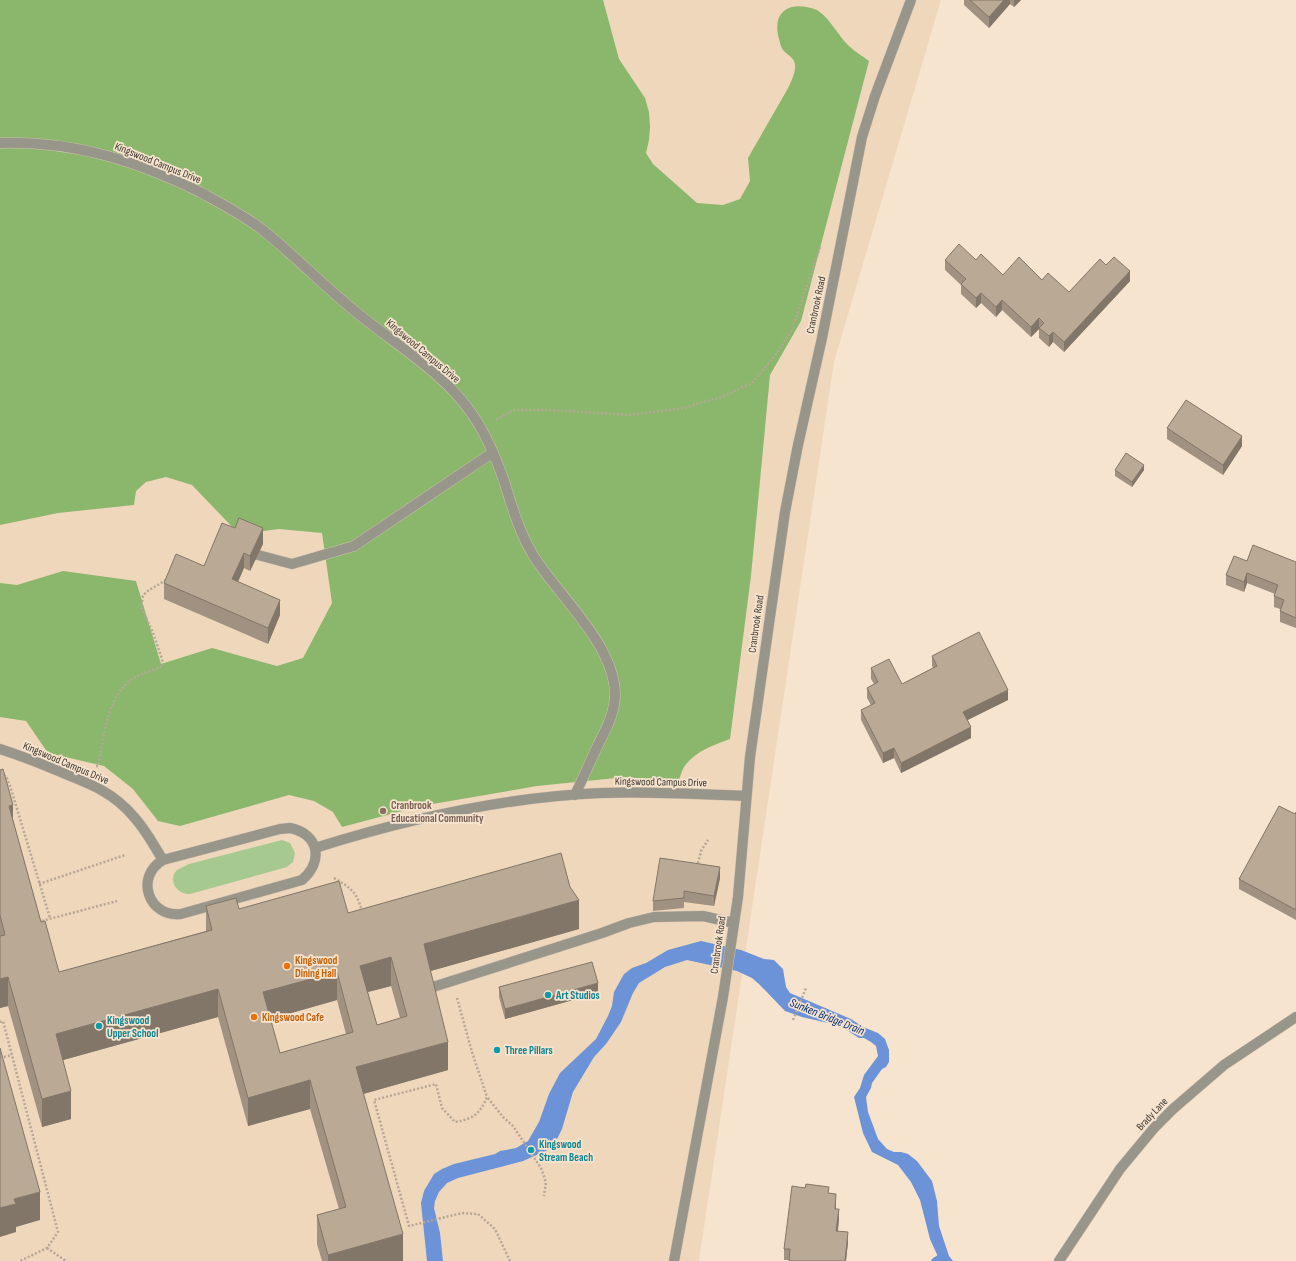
<svg xmlns="http://www.w3.org/2000/svg" width="1296" height="1261" font-family="'Sofia Sans Condensed',sans-serif">
<style>
.built{fill:#efd7bc}
.green{fill:#a5c98e}
.forest{fill:#8bb76c}
.water{fill:#6c92d7}
.lines{fill:none;stroke-linecap:round;stroke-linejoin:round}
.stream{stroke:#6c92d7;stroke-width:7}
.minor-casing{stroke:#d2c1af;stroke-width:11}
.path{stroke:#b5a695;stroke-width:2.5;stroke-dasharray:2 2;stroke-linecap:butt}
.minor{stroke:#98958a;stroke-width:10}
.wall{fill:#a09180;fill-rule:evenodd}
.shaded-wall{fill:#827668}
.building{fill:#baa995;stroke:#827668;fill-rule:evenodd}
.education-dot{fill:#8d6e63;stroke:#f7e4cf;stroke-width:1.5}
.food-dot{fill:#e8710a;stroke:#f7e4cf;stroke-width:1.5}
.culture-dot{fill:#0f9aa8;stroke:#f7e4cf;stroke-width:1.5}
.labels{text-anchor:middle;dominant-baseline:central;stroke-width:3.5;stroke-linejoin:round;paint-order:stroke}
.street-label{font-size:11px;fill:#3c352d;stroke:#f7e4cf}
.education-label{font-size:11px;font-weight:bold;fill:#785e54;stroke:#f7e4cf;text-anchor:start}
.food-label{font-size:11px;font-weight:bold;fill:#c56008;stroke:#f7e4cf;text-anchor:start}
.culture-label{font-size:11px;font-weight:bold;fill:#0d838f;stroke:#f7e4cf;text-anchor:start}
.water-label{font-size:12px;font-style:italic;fill:#022b7b;stroke:#f7e4cf}
</style>
<rect width="100%" height="100%" fill="#f7e4cf"/>
<path class="built" d="M0 0H941L834 362 699 1261H0Z"/>
<path class="green" d="M282 840 290 843 295 853 293 862 287 867 190 894C177 895 167 880 177 870 181 868 185 866 189 864Z"/>
<path class="forest" d="M0 0H603L619 59 645 98 649 112 650 127 649 140 646 153 653 164 697 203 723 205 740 199 750 181 748 158 787 90C791 82 796 72 795 64 793 56 788 56 783 50 781 48 780 42 779 39 771 10 791 0 817 10 830 18 838 36 849 46 855 52 863 56 869 61L801 321 770 375 751 576 730 739C713 745 694 752 684 767 681 772 680 778 678 782L626 777 537 786 421 806 342 827 333 812 314 801 289 795 180 826 158 821 133 789 104 766 48 753 26 721 0 717V583L17 585 63 571 136 581 161 664 212 648 277 666 303 658 332 603 322 533 279 529 239 534 192 485 166 477 146 482 136 491 134 505 58 513 0 525Z"/>
<path class="water" d="M701 941 741 950 764 959 774 960 783 969 786 987 790 993 851 1019 863 1027 878 1033 885 1039 889 1050V1062L886 1067 882 1069 872 1083 871 1088 866 1097 868 1112 878 1139 887 1149 894 1152H901L908 1154 917 1161 932 1181 937 1201 939 1226 949 1256 953 1261H941L939 1259 930 1239 920 1200 911 1182 898 1165 872 1152 863 1133 854 1097 860 1088 864 1075 878 1056 876 1046 871 1042 864 1038H859L845 1029 837 1025 802 1017 785 1011 759 984 752 978 737 971 687 960 665 967 639 983 633 993 621 1022 606 1044 594 1057 573 1092 562 1129 556 1141 550 1149 523 1161 458 1178 447 1183 439 1192 435 1201 434 1208 440 1233 443 1261H427L421 1203 424 1191 434 1174 442 1169 454 1164 495 1154 500 1151 516 1148 528 1141 539 1122 549 1094 560 1073 596 1039 608 1016 612 1006 614 992 624 974 632 968 646 963 668 950Z"/>
<g class="lines">
<path class="stream" d="M935 1261 943 1256"/>
<defs>
<path id="minor" d="M0 143C73 141 135 160 200 192 222 204 244 215 264 231 297 258 327 289 361 316 398 346 445 374 472 414 486 434 496 458 504 481 512 506 519 532 533 555 558 596 614 643 615 694 615 713 606 729 598 745 590 762 583 778 575 795
M258 555 292 564 354 546 492 453
M0 749C22 756 42 764 63 773 91 784 114 793 134 817 146 830 154 846 163 860
M290 828C319 834 324 861 302 880L181 914C149 918 134 877 163 860L280 829Z
M315 848C407 819 504 797 601 793 649 791 698 794 746 796
M433 987 602 933 629 923 654 917 703 916 734 923
M674 1261 723 997 738 897 750 757 785 512 798 445 822 338 862 137 875 96 911 0
M1059 1261 1120 1169 1154 1128 1173 1109 1224 1065 1296 1017"/>
</defs>
<use href="#minor" class="minor-casing"/>
<path class="path" d="M496 420 514 410H550L630 415 684 408 724 396 752 383 775 356 792 330 820 247
M96 766H98C104 738 106 701 129 681 137 675 154 670 163 666L162 659 153 633 141 607 143 596 146 592 166 580
M0 774 6 776 11 789 50 918
M697 867 701 851 708 840
M334 878C352 889 356 891 362 911
M39 884 125 855
M38 922 117 901
M457 998 472 1052 487 1097C480 1114 473 1119 455 1122L442 1108 436 1084 374 1100 409 1226 462 1213 478 1214 495 1229 510 1261
M793 1020 806 988
M0 1022 3 1021 58 1232 47 1248 20 1261
M0 1058 12 1055
M488 1098 503 1117 513 1126 541 1168 546 1182 544 1196
M47 1248 66 1261"/>
<use href="#minor" class="minor"/>
</g>
<path class="wall" d="M964 0H1021L1014 7 1010 4 989 28 964 5Z
M945 260H976L1003 275 1042 280 1069 292 1106 265 1130 281 1064 352 1053 342 1049 347 1039 338V329L1031 337 1002 310 996 317 981 303 976 308 961 294V285L945 270Z
M1167 428 1242 446 1223 475 1167 439Z
M1115 470H1144L1132 487 1115 476Z
M263 544 250 571 244 568 238 582 280 615 268 644 164 599V583L204 566Z
M1247 561 1296 562V628L1280 622V609L1274 607V596L1275 594 1247 583 1244 592 1226 585V575Z
M932 656 1008 700 968 720 971 738 901 773 894 758 883 763 861 720V710L871 705 867 698V688L874 684 871 679V668L902 684 933 668 932 666Z
M0 770 13 820 41 922 59 972 206 931V906L239 909 348 913 579 929 430 971 448 1070 363 1094 403 1261H322L317 1244V1215L339 1209 310 1109 248 1126 218 1017 63 1060 71 1119 42 1127 8 1006 0 1008ZM391 986 400 1018 377 1025 368 992ZM337 1000 346 1034 280 1053 270 1019Z
M1296 812V920L1239 889V879Z
M720 878 714 906 684 902V908L653 911V901Z
M499 987 598 993 505 1019 499 997Z
M829 1194 836 1205V1209L839 1220 838 1231 848 1242 846 1261H789V1260H784V1249Z"/>
<path class="shaded-wall" d="M1004 0H1010V4L989 28V17Z
M1014 0H1021L1014 7Z
M1130 271V281L1064 352V342Z
M981 293V303L976 308V298Z
M1002 300V310L996 317V307Z
M1039 318V329L1031 337V327Z
M1053 332V342L1049 347V336Z
M1242 436V446L1223 475V465Z
M1144 465V470L1132 487V482Z
M263 528V544L250 571V556Z
M244 553V568L232 595V579Z
M1247 573V583L1244 592V582Z
M280 600V615L268 644V628Z
M1008 690V700L963 722V712Z
M971 727V738L901 773V763Z
M894 748V758L883 763V753Z
M13 805V833L9 806Z
M720 867V878L714 906V896Z
M579 900V929L424 973V944Z
M391 957V986L360 994V966Z
M337 972V1000L263 1021V992Z
M8 977V1006L0 1008V979Z
M598 983V993L505 1019V1009Z
M218 989V1017L56 1062V1034Z
M448 1042V1070L356 1096V1067Z
M310 1080V1109L248 1126V1098Z
M71 1091V1119L42 1127V1099Z
M40 1192V1220L16 1227V1232L0 1237V1208L14 1199Z
M836 1194V1205L835 1220V1209Z
M839 1209V1220L836 1241V1231Z
M848 1232V1242L846 1261H845Z
M403 1234V1261H328V1255Z"/>
<path class="building" d="M970 0H1004L989 17Z
M959 244 976 260 981 254 1003 275 1019 257 1042 280 1048 273 1069 292 1100 259 1106 265 1114 257 1130 271 1064 342 1053 332 1049 336 1039 328 1044 323 1039 318 1031 327 1002 300 996 307 981 293 976 298 961 284 966 279 945 260Z
M1186 400 1242 436 1223 465 1167 428Z
M1126 453 1144 465 1132 482 1115 470Z
M239 518 263 528 250 556 244 553 232 579 280 600 268 628 164 583 176 554 204 566 222 523 235 528Z
M1253 545 1296 562V618L1280 611 1284 600 1274 596 1278 585 1247 573 1244 582 1226 575 1234 556 1247 561Z
M979 632 1008 690 963 712 971 727 901 763 894 748 883 753 861 710 875 703 867 688 878 682 871 668 889 659 902 684 937 666 932 656Z
M3 769 13 805 9 806 41 922 45 921 59 972 212 930 206 906 236 898 239 909 339 881 348 913 561 853 570 887 579 900 424 944 448 1042 356 1067 403 1234 328 1255 317 1215 346 1207 310 1080 248 1098 218 989 56 1034 71 1091 42 1099 8 977 0 979V936L5 935 0 915V770ZM391 957 407 1016 377 1025 360 966ZM337 972 353 1032 280 1053 263 992Z
M1279 806 1295 814 1296 812V910L1239 879Z
M660 858 720 867 714 896 684 891V898L653 901Z
M592 962 598 983 505 1009 499 987Z
M0 1048 40 1192 14 1199 16 1204 0 1208Z
M806 1184 829 1187 828 1193 836 1194 835 1209H839L836 1231 848 1232 845 1261H789L790 1249H784L792 1186 805 1188Z"/>
<circle class="education-dot" cx="383" cy="811" r="4"/>
<g class="food-dot">
<circle cx="287" cy="966" r="4"/>
<circle cx="254" cy="1017" r="4"/>
</g>
<g class="culture-dot">
<circle cx="548" cy="995" r="4"/>
<circle cx="99" cy="1026" r="4"/>
<circle cx="497" cy="1050" r="4"/>
<circle cx="531" cy="1150" r="4"/>
</g>
<g class="labels">
<g class="street-label">
<text transform="translate(158 163) rotate(22)">Kingswood Campus Drive</text>
<text transform="translate(816 305) rotate(-78)">Cranbrook Road</text>
<text transform="translate(423 351) rotate(40)">Kingswood Campus Drive</text>
<text transform="translate(756 624) rotate(-82)">Cranbrook Road</text>
<text transform="translate(66 763) rotate(23)">Kingswood Campus Drive</text>
<text transform="translate(661 782) rotate(1)">Kingswood Campus Drive</text>
<text transform="translate(718 945) rotate(-82)">Cranbrook Road</text>
<text transform="translate(1152 1114) rotate(-47)">Brady Lane</text>
</g>
<g class="education-label">
<text x="391" y="805">Cranbrook<tspan x="391" dy="13">Educational Community</tspan></text>
</g>
<g class="food-label">
<text x="295" y="960">Kingswood<tspan x="295" dy="13">Dining Hall</tspan></text>
<text x="262" y="1017">Kingswood Cafe</text>
</g>
<g class="culture-label">
<text x="556" y="995">Art Studios</text>
<text x="107" y="1020">Kingswood<tspan x="107" dy="13">Upper School</tspan></text>
<text x="505" y="1050">Three Pillars</text>
<text x="539" y="1144">Kingswood<tspan x="539" dy="13">Stream Beach</tspan></text>
</g>
<g class="water-label">
<text transform="translate(827 1017) rotate(22)">Sunken Bridge Drain</text>
</g>
</g>
</svg>
